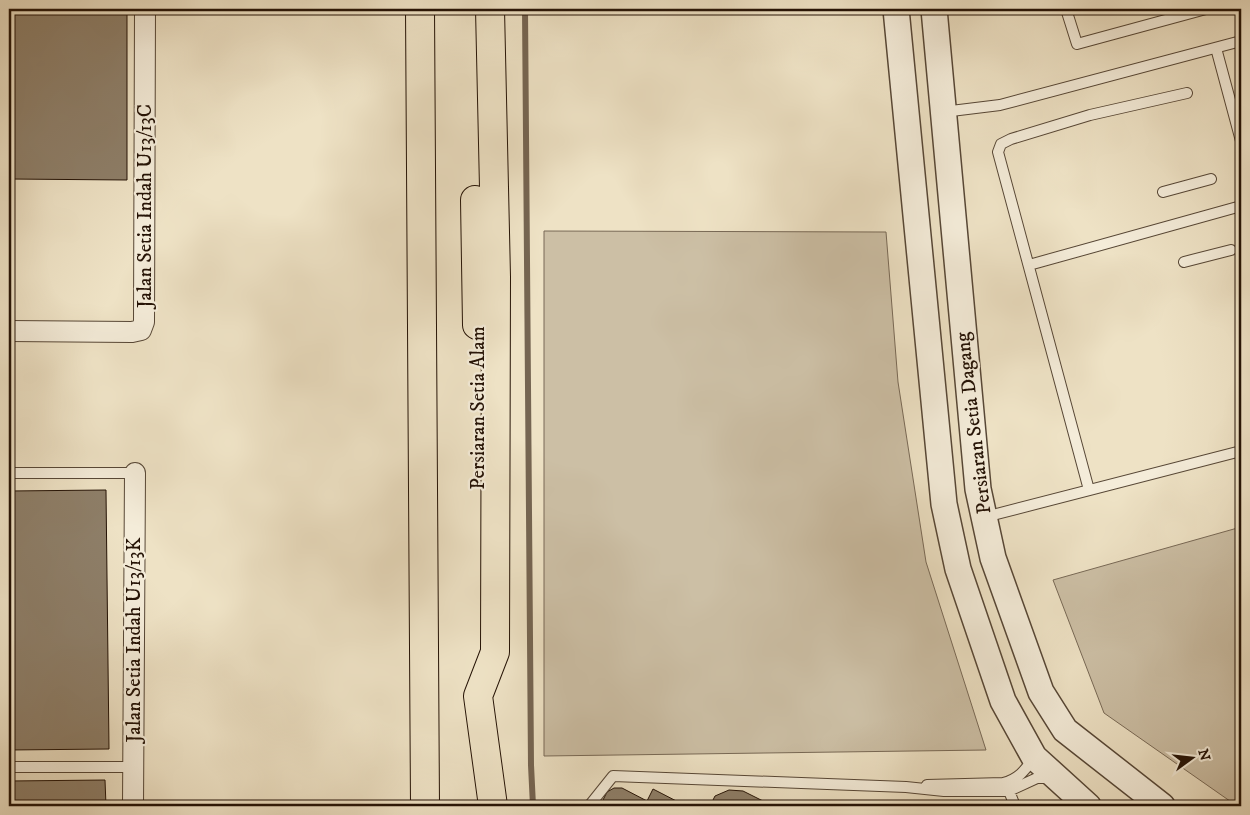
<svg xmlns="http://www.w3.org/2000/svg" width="1250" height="815" font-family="'IM FELL DW Pica',serif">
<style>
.green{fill:#ccbfa5;stroke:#786956}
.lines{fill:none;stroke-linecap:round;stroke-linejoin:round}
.stream{stroke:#756552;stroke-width:6}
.building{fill:#8e7f69;stroke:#251306}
.service-casing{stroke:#574736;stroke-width:12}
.minor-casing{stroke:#574736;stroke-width:22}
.tertiary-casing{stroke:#574736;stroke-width:28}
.trunk-casing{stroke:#251306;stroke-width:30}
.service{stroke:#f4ecd9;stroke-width:10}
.minor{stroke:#f4ecd9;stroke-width:20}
.tertiary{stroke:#f4ecd9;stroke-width:25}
.trunk{stroke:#eee2c5;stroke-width:28}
.labels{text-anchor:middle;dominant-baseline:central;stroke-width:4.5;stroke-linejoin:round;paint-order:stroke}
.street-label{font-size:20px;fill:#251306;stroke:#f4ecd9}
</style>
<rect width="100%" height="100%" fill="#eee2c5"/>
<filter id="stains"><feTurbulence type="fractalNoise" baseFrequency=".004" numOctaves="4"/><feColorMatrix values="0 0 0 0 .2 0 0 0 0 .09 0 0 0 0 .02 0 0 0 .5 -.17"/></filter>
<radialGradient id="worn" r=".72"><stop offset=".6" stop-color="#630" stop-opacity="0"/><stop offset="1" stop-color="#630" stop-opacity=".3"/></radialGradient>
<path class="green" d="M544 231 886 232 898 382 926 562 986 750 544 756Z
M1241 527V806H1237L1104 713 1053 580Z"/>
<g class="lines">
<path class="stream" d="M525 9 531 765 533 806"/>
</g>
<path class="building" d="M9 9H127V180L9 179Z
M1241 96V123L1236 103Z
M106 490 109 749 9 750V491Z
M105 780 106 806H9V781Z
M614 788H622L647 801 653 789 686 806H600L607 792Z
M729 790 743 791 773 806H710L715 796Z"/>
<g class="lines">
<defs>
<path id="service" d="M1066 9 1077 44 1206 9
M1216 48 1241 141
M943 112 1000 105 1241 41
M1163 192 1211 179
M1184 262 1231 250
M1029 265 1241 206
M9 473H135
M1089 490 998 152 1001 144 1011 139 1090 115 1187 93
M985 517 1241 451
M9 767H133
M927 785 1003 783C1019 779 1025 770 1034 758
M1009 791 1015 806
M589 806 613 776 906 787 944 791H1009L1037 778H1052"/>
<path id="minor" d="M9 331 132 332 141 330 144 322 145 9
M133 806 135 473"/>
<path id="tertiary" d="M896 9 944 504 958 569 1003 701 1034 757 1088 806
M934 9 978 489 993 558 1041 692 1065 730 1162 806"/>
<path id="trunk" d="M420 9 425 806
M490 9 496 277 495 652 478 696 493 806
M475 200 477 325"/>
</defs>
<use href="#service" class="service-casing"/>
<use href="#minor" class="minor-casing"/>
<use href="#tertiary" class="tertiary-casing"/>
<use href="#trunk" class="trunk-casing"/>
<use href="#service" class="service"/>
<use href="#minor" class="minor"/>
<use href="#tertiary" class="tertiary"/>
<use href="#trunk" class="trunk"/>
</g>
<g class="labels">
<g class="street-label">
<text transform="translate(145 206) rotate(-90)">Jalan Setia Indah U13/13C</text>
<text transform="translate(478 408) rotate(-90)">Persiaran Setia Alam</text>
<text transform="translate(974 423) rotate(-97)">Persiaran Setia Dagang</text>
<text transform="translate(134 640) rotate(-90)">Jalan Setia Indah U13/13K</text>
</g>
</g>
<rect width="1250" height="815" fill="none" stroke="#eee2c5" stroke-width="30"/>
<rect x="10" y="10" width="1230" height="795" fill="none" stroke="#251306" stroke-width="2.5"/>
<rect x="15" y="15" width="1220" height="785" fill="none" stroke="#251306"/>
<g transform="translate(1192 758) rotate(75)" stroke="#f4ecd9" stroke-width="4" paint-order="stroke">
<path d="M0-4L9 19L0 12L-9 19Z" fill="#251306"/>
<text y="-8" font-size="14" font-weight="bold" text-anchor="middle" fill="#251306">N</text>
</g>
<rect width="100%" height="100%" filter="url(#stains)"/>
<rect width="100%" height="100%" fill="url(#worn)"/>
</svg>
